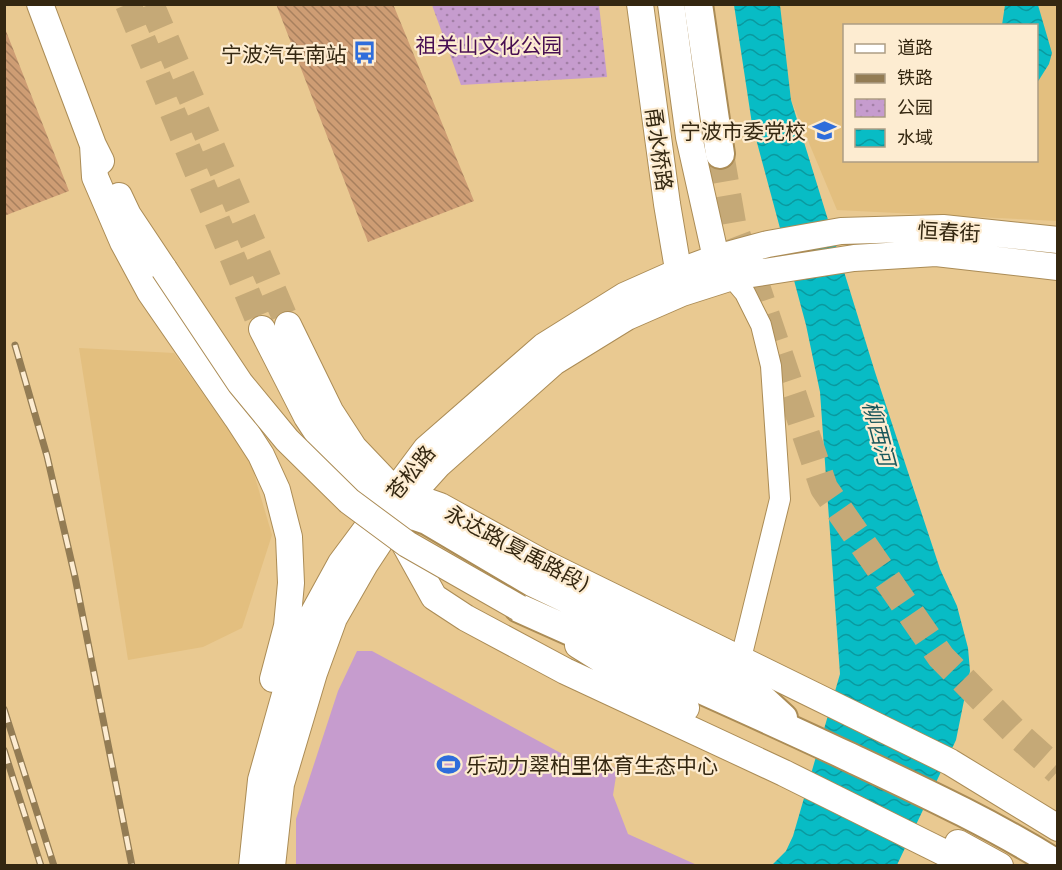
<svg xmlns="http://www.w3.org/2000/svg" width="1062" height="870" font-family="Barlow,'Noto Sans SC',sans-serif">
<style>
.built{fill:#e3bf7f;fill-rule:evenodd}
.grass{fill:#c69cce}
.park{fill:url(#park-dots)}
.water{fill:url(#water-waves)}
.building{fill:url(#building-back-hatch)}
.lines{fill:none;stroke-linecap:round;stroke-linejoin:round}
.major-tunnel{stroke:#c5a977;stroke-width:26;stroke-dasharray:26 13;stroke-linecap:butt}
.highway-tunnel{stroke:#c5a977;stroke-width:28;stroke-dasharray:28 14;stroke-linecap:butt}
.minor-casing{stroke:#ab8c56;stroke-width:22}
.major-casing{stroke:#ab8c56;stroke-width:28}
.highway-casing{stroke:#ab8c56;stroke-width:32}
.minor{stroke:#fff;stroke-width:20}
.major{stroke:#fff;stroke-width:26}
.highway{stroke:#fff;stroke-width:28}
.rail-casing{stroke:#937c54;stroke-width:7}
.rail{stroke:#fdecd1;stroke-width:4.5;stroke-dasharray:14;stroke-linecap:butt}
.major-bridge-casing{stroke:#ab8c56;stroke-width:28;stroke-linecap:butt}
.major-bridge{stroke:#fff;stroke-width:26}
.labels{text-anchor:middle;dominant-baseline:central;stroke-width:4.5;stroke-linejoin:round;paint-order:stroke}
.park-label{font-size:21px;fill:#480f52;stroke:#fdecd1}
.poi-label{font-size:21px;fill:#342711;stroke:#fdecd1;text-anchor:end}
.street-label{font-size:21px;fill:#342711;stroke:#fdecd1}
.water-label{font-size:22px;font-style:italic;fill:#1b585c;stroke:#fdecd1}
</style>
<defs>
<pattern id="park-dots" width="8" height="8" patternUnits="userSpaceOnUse" patternTransform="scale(1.5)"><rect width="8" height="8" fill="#c69cce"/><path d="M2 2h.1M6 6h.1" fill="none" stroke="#a27fa6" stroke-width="1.8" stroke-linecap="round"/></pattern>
<pattern id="water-waves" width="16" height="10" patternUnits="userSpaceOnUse" patternTransform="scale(1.5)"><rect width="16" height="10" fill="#08bcc5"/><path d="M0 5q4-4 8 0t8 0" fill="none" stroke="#0a999f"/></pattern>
<pattern id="building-back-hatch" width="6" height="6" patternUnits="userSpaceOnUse" patternTransform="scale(1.5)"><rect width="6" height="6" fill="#ce9d74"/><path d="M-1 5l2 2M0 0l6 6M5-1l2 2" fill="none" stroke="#a8805e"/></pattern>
</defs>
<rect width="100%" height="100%" fill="#e9c991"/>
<path class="built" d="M779 5H1057V221L837 210 791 100ZM844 26H1036V160H844Z
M79 348 174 353 250 460 272 535 242 628 203 647 128 660Z"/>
<path class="grass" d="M357 651H372L594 771 600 757 617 770 613 795 628 834 697 865H296V819L338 691Z"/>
<path class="park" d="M432 5H599L607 77 461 85Z"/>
<path class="water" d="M734 5H780L791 100 875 372 940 569 957 606 968 648 970 671 956 740 897 865H772L786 851 793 836 840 674 820 392 806 325 752 124Z
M1005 5H1038L1052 53 1049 64 1037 83 1036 26 1002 25Z"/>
<path class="building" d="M276 4H393L474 201 368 242Z
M4 26 69 191 4 216Z"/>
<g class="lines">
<path class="major-tunnel" d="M128 4 262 329
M151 4 288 325"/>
<path class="highway-tunnel" d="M720 154 732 223 757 289 824 488 941 657 1019 736 1058 771"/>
<defs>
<path id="minor" d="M724 268 745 293 761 325 771 366 780 499 741 658"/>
<path id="major" d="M40 4 93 145 101 161
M640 4 667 204 681 287
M671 4 689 137 716 258
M93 145 95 177 123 242 150 292 237 418 261 455 277 490 289 537 291 583 287 626 273 679
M119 196 128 215 164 269
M288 325 330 411 354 448 394 490 440 506 540 561 950 762 1058 828
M262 329 307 417 339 466 383 505 434 597 466 618 565 671 784 773 971 866
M578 645 655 693 686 708
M958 843 1000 866
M252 866 261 780 293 666 313 614 341 563 426 449 544 346 624 296 678 272 716 258 768 244 841 231 943 228 1058 240
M272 866 281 784 314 673 334 618 365 564 410 496 438 465 554 362 627 317 682 293 732 277 854 258 936 253 1058 267"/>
<path id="highway" d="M698 4 720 154
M383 505 427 520 532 582 746 684 783 718
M519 608C628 657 739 705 847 756 919 790 991 823 1058 865"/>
</defs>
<use href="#minor" class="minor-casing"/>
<use href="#major" class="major-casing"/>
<use href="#highway" class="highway-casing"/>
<use href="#minor" class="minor"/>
<use href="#major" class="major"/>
<use href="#highway" class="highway"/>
<defs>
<path id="rail" d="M15 345 47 456 75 577 132 866
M4 709 54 866
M4 750 41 866"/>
</defs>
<use href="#rail" class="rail-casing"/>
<use href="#rail" class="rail"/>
<defs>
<path id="major-bridge" d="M164 269 240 383 287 440 349 501 407 544 519 608"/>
</defs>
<use href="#major-bridge" class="major-bridge-casing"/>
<use href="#major-bridge" class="major-bridge"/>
</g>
<defs>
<symbol id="bus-bare" viewBox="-9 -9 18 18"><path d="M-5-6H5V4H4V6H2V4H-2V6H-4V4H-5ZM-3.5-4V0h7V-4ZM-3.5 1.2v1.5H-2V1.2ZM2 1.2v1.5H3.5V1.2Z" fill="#2f6ddb" stroke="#fdecd1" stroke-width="2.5" paint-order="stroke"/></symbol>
<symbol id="school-bare" viewBox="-9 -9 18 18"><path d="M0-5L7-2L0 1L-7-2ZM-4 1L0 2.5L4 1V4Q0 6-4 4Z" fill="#2f6ddb" stroke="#fdecd1" stroke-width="2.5" paint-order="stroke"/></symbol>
<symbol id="stadium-bare" viewBox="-9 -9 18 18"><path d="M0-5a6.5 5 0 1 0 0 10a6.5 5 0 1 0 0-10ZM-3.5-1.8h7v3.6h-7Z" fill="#2f6ddb" stroke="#fdecd1" stroke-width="2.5" paint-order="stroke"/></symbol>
</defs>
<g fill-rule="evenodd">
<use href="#bus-bare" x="348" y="36" width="33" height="33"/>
<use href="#school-bare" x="808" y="114" width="33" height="33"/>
<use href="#stadium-bare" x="432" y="748" width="33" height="33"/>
</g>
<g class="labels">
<g class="park-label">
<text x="489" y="44">祖关山文化公园</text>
</g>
<g class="poi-label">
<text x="347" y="53">宁波汽车南站</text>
<text x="806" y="130">宁波市委党校</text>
<text x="466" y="764" text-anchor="start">乐动力翠柏里体育生态中心</text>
</g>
<g class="street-label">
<text transform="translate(660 149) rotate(82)">甬水桥路</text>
<text transform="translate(949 231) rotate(3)">恒春街</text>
<text transform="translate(410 472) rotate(-51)">苍松路</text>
<text transform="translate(517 547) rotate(28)">永达路(夏禹路段)</text>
</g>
<g class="water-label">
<text transform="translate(880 433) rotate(75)">柳西河</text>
</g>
</g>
<rect width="1062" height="870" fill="none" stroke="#342711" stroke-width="12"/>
<rect x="843" y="24" width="195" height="138" fill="#fdecd1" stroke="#ad9d84" stroke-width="1.5"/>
<rect x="855" y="44" width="30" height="9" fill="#ffffff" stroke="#ad9d84" stroke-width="1.5"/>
<text x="897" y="54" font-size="18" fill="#342711">道路</text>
<rect x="855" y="74" width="30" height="9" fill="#937c54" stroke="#ad9d84" stroke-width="1.5"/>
<text x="897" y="84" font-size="18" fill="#342711">铁路</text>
<rect x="855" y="99" width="30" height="18" fill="url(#park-dots)" stroke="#ad9d84" stroke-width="1.5"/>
<text x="897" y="114" font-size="18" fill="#342711">公园</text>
<rect x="855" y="129" width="30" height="18" fill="url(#water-waves)" stroke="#ad9d84" stroke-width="1.5"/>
<text x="897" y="144" font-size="18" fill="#342711">水域</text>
</svg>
